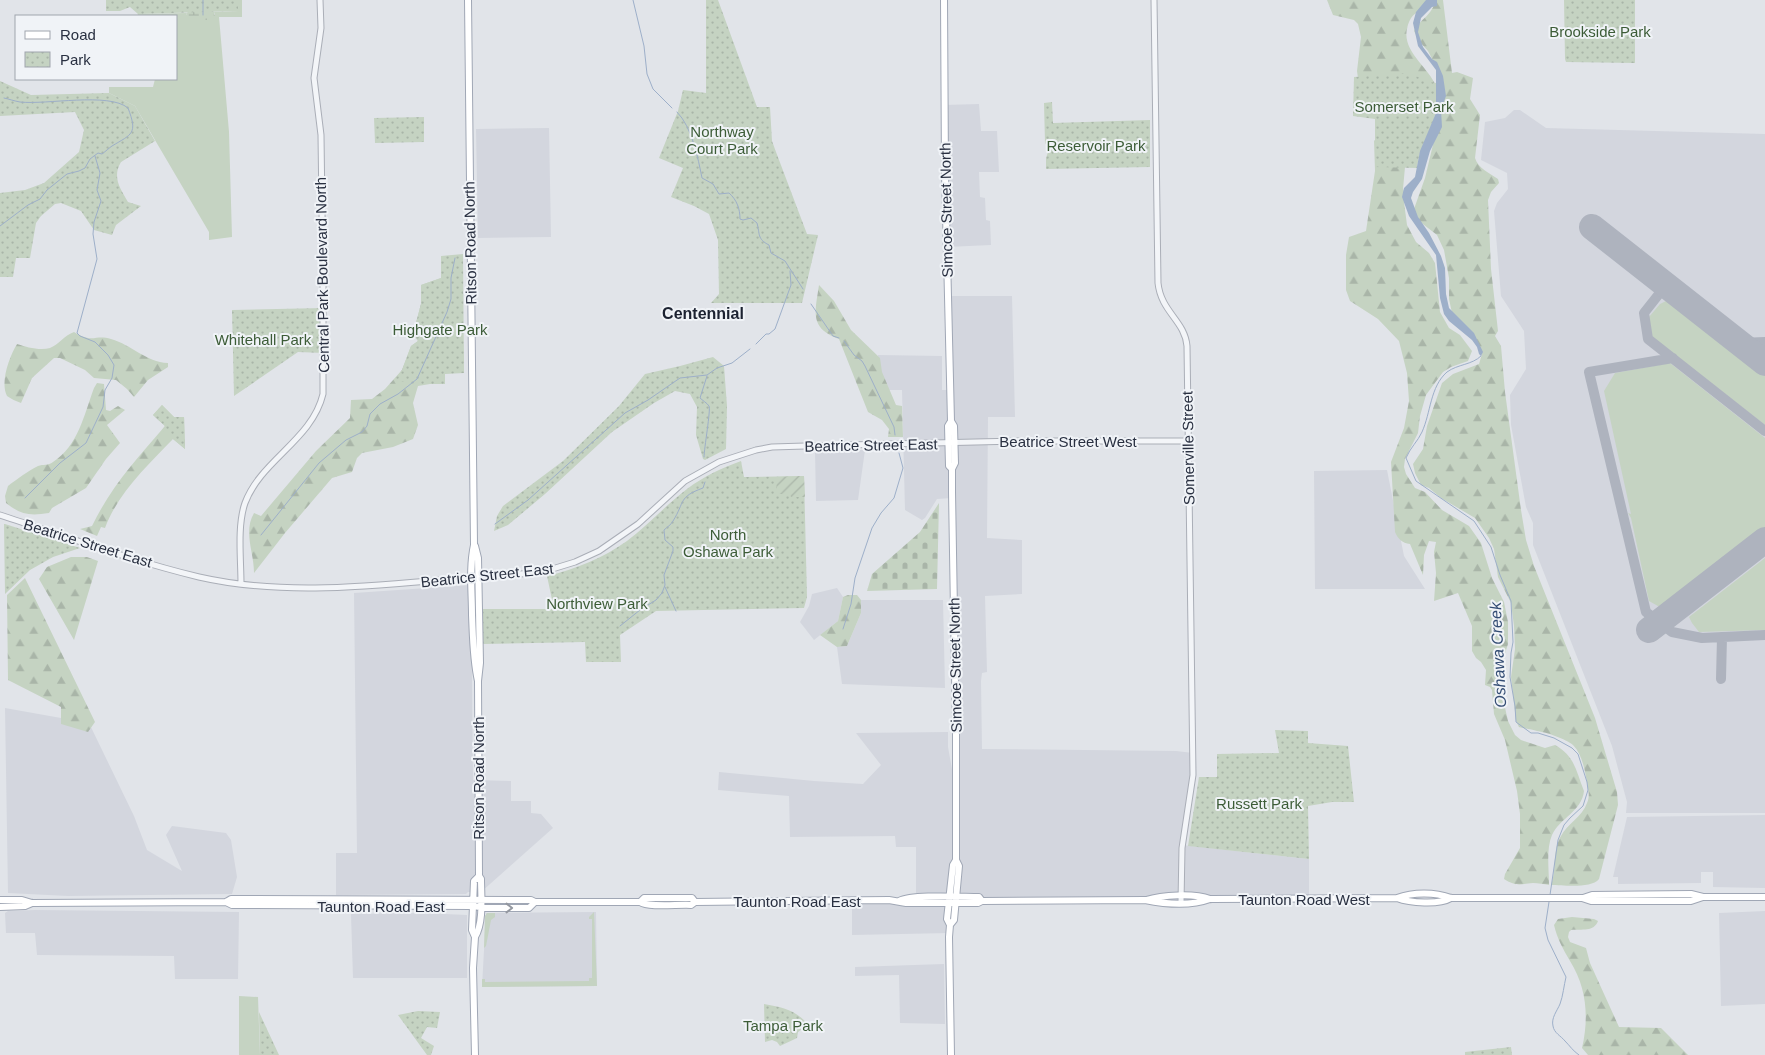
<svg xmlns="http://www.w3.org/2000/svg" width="1765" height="1055" font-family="Arial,sans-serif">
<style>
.built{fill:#d3d6de}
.grass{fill:#c5d3c2}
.forest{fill:url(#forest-firs)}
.wetland{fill:url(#wetland-marsh)}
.cemetery{fill:url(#cemetery-stones)}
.park{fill:url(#park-dots)}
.garden{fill:url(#garden-furrows)}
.water{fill:#9dafc9}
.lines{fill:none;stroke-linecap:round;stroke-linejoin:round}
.stream{stroke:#9dafc9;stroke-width:1}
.taxiway{stroke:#aeb3be;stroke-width:10}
.runway{stroke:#aeb3be;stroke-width:26}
.minor-casing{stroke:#aaaeb7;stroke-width:7}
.major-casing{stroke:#a0a7b5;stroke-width:8}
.minor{stroke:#f3f5f8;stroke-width:5}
.major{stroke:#fff;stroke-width:6}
.oneway{stroke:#9498a0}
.labels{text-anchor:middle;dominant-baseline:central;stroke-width:4;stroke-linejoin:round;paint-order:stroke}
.park-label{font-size:15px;fill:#3c5c37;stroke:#f0f3f7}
.street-label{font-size:15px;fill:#293041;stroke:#f0f3f7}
.neighbourhood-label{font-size:16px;font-weight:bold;fill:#1c2231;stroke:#f0f3f7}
.water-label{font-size:16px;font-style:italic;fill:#344d74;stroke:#f0f3f7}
</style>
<defs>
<pattern id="forest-firs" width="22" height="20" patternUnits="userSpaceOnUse" patternTransform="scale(1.25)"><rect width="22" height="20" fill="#c5d3c2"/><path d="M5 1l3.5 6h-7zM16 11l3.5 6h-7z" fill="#a9b5a8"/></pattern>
<pattern id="wetland-marsh" width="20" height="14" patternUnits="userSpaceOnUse" patternTransform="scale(1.25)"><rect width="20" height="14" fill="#c5d3c2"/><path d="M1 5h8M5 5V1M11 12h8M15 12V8" fill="none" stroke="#a9b5a8"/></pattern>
<pattern id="cemetery-stones" width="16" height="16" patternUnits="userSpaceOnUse" patternTransform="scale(1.25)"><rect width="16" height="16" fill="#c5d3c2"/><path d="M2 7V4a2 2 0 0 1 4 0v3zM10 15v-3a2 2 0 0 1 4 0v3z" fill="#a9b5a8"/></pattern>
<pattern id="park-dots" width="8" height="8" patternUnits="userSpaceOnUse" patternTransform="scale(1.25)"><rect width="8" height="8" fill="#c5d3c2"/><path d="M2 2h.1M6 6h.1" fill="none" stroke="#a9b5a8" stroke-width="1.8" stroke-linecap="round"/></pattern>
<pattern id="garden-furrows" width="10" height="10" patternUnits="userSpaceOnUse" patternTransform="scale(1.25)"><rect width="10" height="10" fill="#c5d3c2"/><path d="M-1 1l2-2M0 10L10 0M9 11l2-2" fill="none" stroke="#a9b5a8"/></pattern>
</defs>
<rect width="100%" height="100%" fill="#e1e4e9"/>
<path class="built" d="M979 104 981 131H997L999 172H979L980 197 985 198 986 220 990 221 991 245 947 247 944 105Z
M1514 110H1520L1546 128 1765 134V813H1626L1627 802 1612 746 1533 545V523L1526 507 1511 425 1510 395 1526 369 1524 331 1501 296 1494 211 1497 203 1508 189 1507 173 1481 160 1485 122 1505 118Z
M549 128 551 237 478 238 476 129Z
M948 296H1012L1015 417H988L987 538 1022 540V594L985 596 987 672 982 673 981 681 982 749 1176 751 1193 753V775L1182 845 1309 859V898L1190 902 1014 901 956 897V861L947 918 950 933 852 935V901L899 900 916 896V847H896L895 836 790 837 789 796 718 790 719 772 814 781 863 784 881 765 856 733 948 732V747L955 786 952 498 937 499 925 518 922 520 905 510 902 390H881L878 355 942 356V390H950Z
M865 450 858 500 816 501 815 451Z
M1387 470 1404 556 1425 589H1315L1314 471Z
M471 585 473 780 511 781V801H531V813L541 814 553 828 481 892H468L466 894 336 895V853H357L354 593Z
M837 588 843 597 838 621 814 640 800 622 809 606 812 594Z
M861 600H943L945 688 842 684 837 647 847 646 861 613Z
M5 708 61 718 88 721 134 816 147 850 182 871 166 835 172 826 226 833 231 840 237 877 232 894 68 896 8 893Z
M1765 815V888L1713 887V872H1701V883L1618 884V877H1613L1627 817Z
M35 910 239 912 238 979H175L174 956 37 955 35 933H6L5 913 8 911Z
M1765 911V1004L1721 1006 1719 913Z
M596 912 597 986 482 987 486 913Z
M423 913 467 915V978H353L351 914Z
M944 964 945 1024 900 1023 899 975 855 976V967Z"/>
<path class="grass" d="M238 0H242V17H219L229 132 232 237 209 240V232L135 106 109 93V87H153L155 79H176V16H137L138 14 187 13 186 15H215L214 12 238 11Z
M1668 300 1765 376V425L1652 337 1649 317 1660 304Z
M1670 363 1765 438V532L1665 610 1649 601 1631 518 1628 513 1631 514 1604 391 1615 373Z
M1765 558V630L1699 632 1692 623 1689 617Z
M594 912 597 986 482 987V979H485V982L589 981V978H592V919H589V917Z
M487 913H495V917L491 920 486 946 484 948 485 916Z
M239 996 258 997 260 1055H239Z"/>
<path class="forest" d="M1327 0H1429L1426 8C1414 13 1410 16 1407 29 1402 51 1428 67 1436 86 1438 91 1436 97 1436 102L1358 78 1357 71 1361 37 1358 24 1354 20 1333 15Z
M1435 0H1443L1452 73 1457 72 1473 78 1470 99 1480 115 1475 158C1478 168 1489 173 1498 179L1499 183 1491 192 1488 200 1491 269 1498 331 1495 336 1501 346 1505 392 1521 510 1526 540 1534 566 1595 718 1617 792 1618 805 1599 879C1591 889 1563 885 1551 885 1557 870 1552 850 1561 836 1567 824 1582 817 1587 803 1591 795 1587 785 1586 777 1584 766 1581 753 1573 745 1566 739 1546 732 1537 731 1530 729 1525 729 1519 727L1516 721 1511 677 1515 649 1514 626 1511 603 1498 577 1494 549 1489 538 1475 518 1441 498 1429 488 1421 485 1415 473 1413 464 1423 449 1427 426 1442 383 1453 374 1479 364 1482 354 1475 339 1452 313 1449 299V278L1444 250 1437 235 1419 221 1414 209 1425 178 1442 107 1443 80 1428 51 1419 41 1414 31C1420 19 1433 15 1435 0Z
M1374 140 1405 167 1403 189 1405 194 1404 202 1407 225 1416 242 1429 253 1435 263 1440 312 1449 328 1460 335 1472 351 1468 361 1451 367 1443 372 1426 395 1420 416 1418 433 1405 459 1404 467 1406 474 1415 488 1425 492 1442 510 1469 526 1481 543 1492 578 1504 602 1508 622V644L1502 663 1499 681 1508 721 1515 735 1521 740 1545 748 1555 745C1575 756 1576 771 1584 791 1582 811 1560 818 1552 835 1546 849 1549 869 1549 885 1544 884 1538 883 1533 883 1520 884 1517 887 1504 879L1505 874 1520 848V814L1517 791 1505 740 1494 714 1492 690 1490 687 1485 685 1486 670 1481 662 1476 658 1472 651V626L1458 593 1434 601 1436 573 1434 552 1436 542 1429 541 1424 555 1423 575 1410 544C1402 543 1398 539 1395 532L1391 462 1404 428 1409 401 1407 373 1399 341 1378 319 1350 301 1346 290V255L1349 237 1366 231 1375 171Z
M459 259 464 362 457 369 445 374 430 384 418 386 413 403 418 425 413 439 393 447 362 453 357 458 352 472 332 478 285 533 254 573C254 552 243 532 254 513L261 516 316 451 350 418 351 400 372 399 385 389 402 370 411 346 418 341 413 334 421 304V285L441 278Z
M819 285 834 301 851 330 880 358 882 372 896 405 902 406 903 437H888L889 429 882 420 868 412 839 339C809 328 815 312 819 285Z
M74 332C93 344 95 334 111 339 132 345 146 362 168 363V367L148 380 134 397 127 389 116 380 94 378 85 370 60 358H54L32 378 21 403C16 401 11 399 7 396 0 383 9 357 17 344 26 347 40 351 50 348 58 345 65 335 74 332Z
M97 383 104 384 106 410 110 411 118 406 125 410 107 425 120 443 106 459 86 488 52 508 49 513C30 516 21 515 6 503L5 496 8 486C17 479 28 471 38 466 43 464 48 466 53 462 78 446 84 415 94 388Z
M162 405 174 417H184L185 449 173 439C147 466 118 493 105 528L101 527 97 536 80 529 92 526C112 485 136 460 165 426L153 415Z
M71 557H87L98 561 74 640 39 579 47 567Z
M25 578 95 722 88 732 61 724V707L8 680 7 595Z
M848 595H857L861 600V613L847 646 837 647 820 635 838 621 843 597Z
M1572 917 1594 919 1598 921C1594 932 1582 929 1571 930L1569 932 1568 937 1570 942 1586 948 1590 963 1619 1027 1661 1028 1688 1055H1588L1582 1048C1589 1018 1587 988 1570 961 1563 949 1557 938 1554 925L1558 919Z"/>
<path class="wetland" d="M192 5 214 12 215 18C207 21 195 21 188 18L186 15Z"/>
<path class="cemetery" d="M939 503 937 589 867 591 872 574 920 532Z"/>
<path class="park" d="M106 0H238V11L138 14 130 7 120 11H106Z
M706 0H718L757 107H770L772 141 776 152 807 234 818 235 802 303H711L719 294 718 240 709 214 694 206 671 197 683 168 659 158 678 111 683 90 706 93Z
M1564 0H1635V63L1566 62 1565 59Z
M1408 73C1418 76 1426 82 1436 83 1436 95 1438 108 1434 119 1428 136 1419 149 1417 168L1375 167V119L1353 116 1354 77Z
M0 81 31 95 109 93 135 106 155 141 121 162C112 177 120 188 128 202L141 206 116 225 112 235 94 230 81 211 61 203 55 204 41 216 36 223 30 258H16L13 277H0V193L25 190 44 183 79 152 84 130 75 112 0 116Z
M1052 102 1053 123 1150 120V167L1046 169V158L1049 149 1045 143 1044 103Z
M424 117V142L375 143 374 118Z
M463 254 464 373 445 374V384H414L394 380 402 370 411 346 418 341 413 334 421 304V285L441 278V256Z
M323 308 324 353 298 352 234 396 232 310Z
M713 357 724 366 727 406 726 449 705 460 703 459 696 435 697 407 690 394 675 391 654 403 612 432 545 494 508 525 494 531 497 516 503 506 563 461 619 406 645 374 680 366Z
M162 405 174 417H184L185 449 162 430 165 426 153 415Z
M741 461 744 477 804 476 807 597 804 608 656 611 620 635 621 662H586L585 642 483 644V609H554L547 576C576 569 603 558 627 541 648 525 666 505 687 489 704 476 722 468 741 461Z
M4 524H5L80 548 53 557 30 570 5 594Z
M1275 730 1308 731V743L1348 746 1354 802H1332L1308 806 1309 859 1188 846 1199 777H1217V754L1279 753Z
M764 1004C781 1007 797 1010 808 1025L798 1032 797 1038 780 1046 777 1042 772 1040 765 1042Z
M418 1011 440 1012 437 1028 427 1027 421 1038 434 1046 431 1055H427L398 1015Z
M259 1012 279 1055H260Z
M1511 1047 1512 1055H1465V1052Z"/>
<path class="garden" d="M804 476 805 497H791L790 494H777L776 477Z"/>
<path class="water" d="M1426 0H1437V6L1432 7 1421 18 1418 32 1423 47 1432 59 1437 62 1443 76 1446 96 1441 110 1442 127 1430 151 1422 179 1413 192 1411 198 1418 217 1429 233 1441 256 1445 268 1446 294 1449 308 1474 333 1483 352 1481 356 1479 354 1477 347 1472 340 1449 321 1444 314 1440 298 1436 255 1409 216 1402 197 1404 188 1415 177 1420 151 1436 113V70L1418 46 1413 23 1416 12Z"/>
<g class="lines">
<path class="stream" d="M203 0V15
M633 0 644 46 647 74 653 89 672 108
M677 112C692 127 698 158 702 178L713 184 719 194 729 193C737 200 740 209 740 219L743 220 751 218 757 223C760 234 757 239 769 245L771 253 785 261 803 289
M0 226 28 205 40 199 47 190 67 174 79 171 85 168 90 159 98 153 102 154C106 151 109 148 112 146 132 134 138 134 128 108 109 92 46 105 20 102 14 101 9 99 4 98
M811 304 833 336 839 338
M844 341 854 355 862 361 865 366 894 427 895 435
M756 344 766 334H769L775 329 791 285 790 271
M1481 356C1472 365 1458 364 1447 372 1430 387 1431 412 1422 432 1418 441 1410 448 1406 458L1416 481 1474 521 1491 547 1500 575 1511 601 1513 642 1511 653 1510 677 1515 706 1516 722 1531 733H1538L1554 738 1572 748 1578 754 1587 782 1588 790 1583 806 1570 818 1564 825 1558 840 1550 895
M704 457C704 449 711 409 709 406 707 403 702 400 700 398L707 376
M25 498 60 463 86 443 103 407 105 390 112 378 114 365 108 355 95 342 80 336 77 333 97 259 93 234 94 222 101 201 97 190 100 173 95 156
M495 524 528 500 625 413 648 400 680 378 707 375 717 368 732 363 750 349
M261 535 319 463 346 440 362 432 367 426 370 414 380 404 398 394 417 379 447 312 451 299V278L455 258
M665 587 676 611
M620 626 640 610 656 600 662 593 665 585 664 575 673 551V547L665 540 664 530C667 527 671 525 673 521 685 502 678 497 703 488L705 482
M843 629 851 604 855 578 872 528 881 513 894 498 903 468 899 453
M1549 902 1545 928 1548 940 1566 977C1564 985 1563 996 1560 1004 1557 1011 1551 1018 1553 1026 1554 1033 1561 1036 1565 1041 1570 1046 1573 1051 1579 1055"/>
<path class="taxiway" d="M1670 287 1659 294 1644 313 1648 339 1765 431
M1740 343 1765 342
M1673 358 1589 372 1646 612 1672 632 1702 638 1765 635
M1721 679 1722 637"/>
<path class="runway" d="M1592 227 1765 363
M1649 630 1765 540"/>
<defs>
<path id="minor" d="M1154 0 1158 283C1161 312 1185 321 1187 346L1193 775 1182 848 1181 902
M0 515C65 536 132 561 199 577 278 595 360 587 440 580 470 577 501 576 531 573L549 570 575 562 599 551 638 524 685 481 719 462 756 450 772 447 805 446 1020 441H1188
M241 584C241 559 237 526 245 503 261 460 312 440 323 394V286L321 135 314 78 321 28 320 0"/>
<path id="major" d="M468 0 474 545C469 568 472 592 472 615 473 637 473 659 478 681
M944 0 945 172 951 421 948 426 949 466 952 469V492L956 732V860L959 866 954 920 950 925 949 937 951 1055
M951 421 954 426 955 463 952 469
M475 546 478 558 480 663 478 681 479 876 481 879C481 896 484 922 475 937
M1397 898C1413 892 1435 892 1451 898H1582L1591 901H1691L1703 897
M1583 898 1592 895 1691 894 1703 897H1765
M0 900H22L32 903 226 902 231 899 531 900 535 902H640C649 908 679 904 691 905L695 902 889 900 906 903H978L982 901 1145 900C1165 904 1191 906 1210 899L1397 898C1410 903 1439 905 1451 898
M1146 900C1162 895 1194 893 1210 899
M899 901C913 894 961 897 979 897L982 901
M226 902 232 905 473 906 487 908H529L535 902
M640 902 644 898H692L695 902
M0 907 25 906 32 903
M950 925 947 919 953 865 956 860
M475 1055 473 968 475 937 472 930 474 881 479 876"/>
</defs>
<use href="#minor" class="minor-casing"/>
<use href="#major" class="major-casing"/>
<use href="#minor" class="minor"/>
<use href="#major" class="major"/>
</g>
<defs><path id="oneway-chevron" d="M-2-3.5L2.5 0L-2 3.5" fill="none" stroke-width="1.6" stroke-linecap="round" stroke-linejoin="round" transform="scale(1.25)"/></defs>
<use class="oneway" href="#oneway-chevron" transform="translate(509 908)"/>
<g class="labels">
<g class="park-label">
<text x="1600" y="31">Brookside Park</text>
<text x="1404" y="106">Somerset Park</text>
<text x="722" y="131">Northway<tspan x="722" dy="17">Court Park</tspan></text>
<text x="1096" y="145">Reservoir Park</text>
<text x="440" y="329">Highgate Park</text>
<text x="263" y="339">Whitehall Park</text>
<text x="728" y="534">North<tspan x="728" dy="17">Oshawa Park</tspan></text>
<text x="597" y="603">Northview Park</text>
<text x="1259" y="803">Russett Park</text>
<text x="783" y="1025">Tampa Park</text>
</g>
<g class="street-label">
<text transform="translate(946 210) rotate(-91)">Simcoe Street North</text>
<text transform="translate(470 243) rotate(-91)">Ritson Road North</text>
<text transform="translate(322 275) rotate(-91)">Central Park Boulevard North</text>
<text x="1068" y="441">Beatrice Street West</text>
<text transform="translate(871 445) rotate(-1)">Beatrice Street East</text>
<text transform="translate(1188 448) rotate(-91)">Somerville Street</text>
<text transform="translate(88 543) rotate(17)">Beatrice Street East</text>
<text transform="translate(487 575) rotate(-6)">Beatrice Street East</text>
<text transform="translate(955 665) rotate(-91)">Simcoe Street North</text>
<text transform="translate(478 778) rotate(-90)">Ritson Road North</text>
<text x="1304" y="899">Taunton Road West</text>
<text x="797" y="901">Taunton Road East</text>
<text x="381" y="906">Taunton Road East</text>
</g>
<g class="neighbourhood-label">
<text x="703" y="313">Centennial</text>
</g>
<g class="water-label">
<text transform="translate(1498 655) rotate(-93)">Oshawa Creek</text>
</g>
</g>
<rect x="15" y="15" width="162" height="65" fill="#f0f3f7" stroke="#a0a5ae"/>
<rect x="25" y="31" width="25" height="8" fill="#ffffff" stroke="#a0a5ae"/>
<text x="60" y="40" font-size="15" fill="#293041">Road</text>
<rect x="25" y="52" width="25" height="15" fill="url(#park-dots)" stroke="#a0a5ae"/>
<text x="60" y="65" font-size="15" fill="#293041">Park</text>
</svg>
